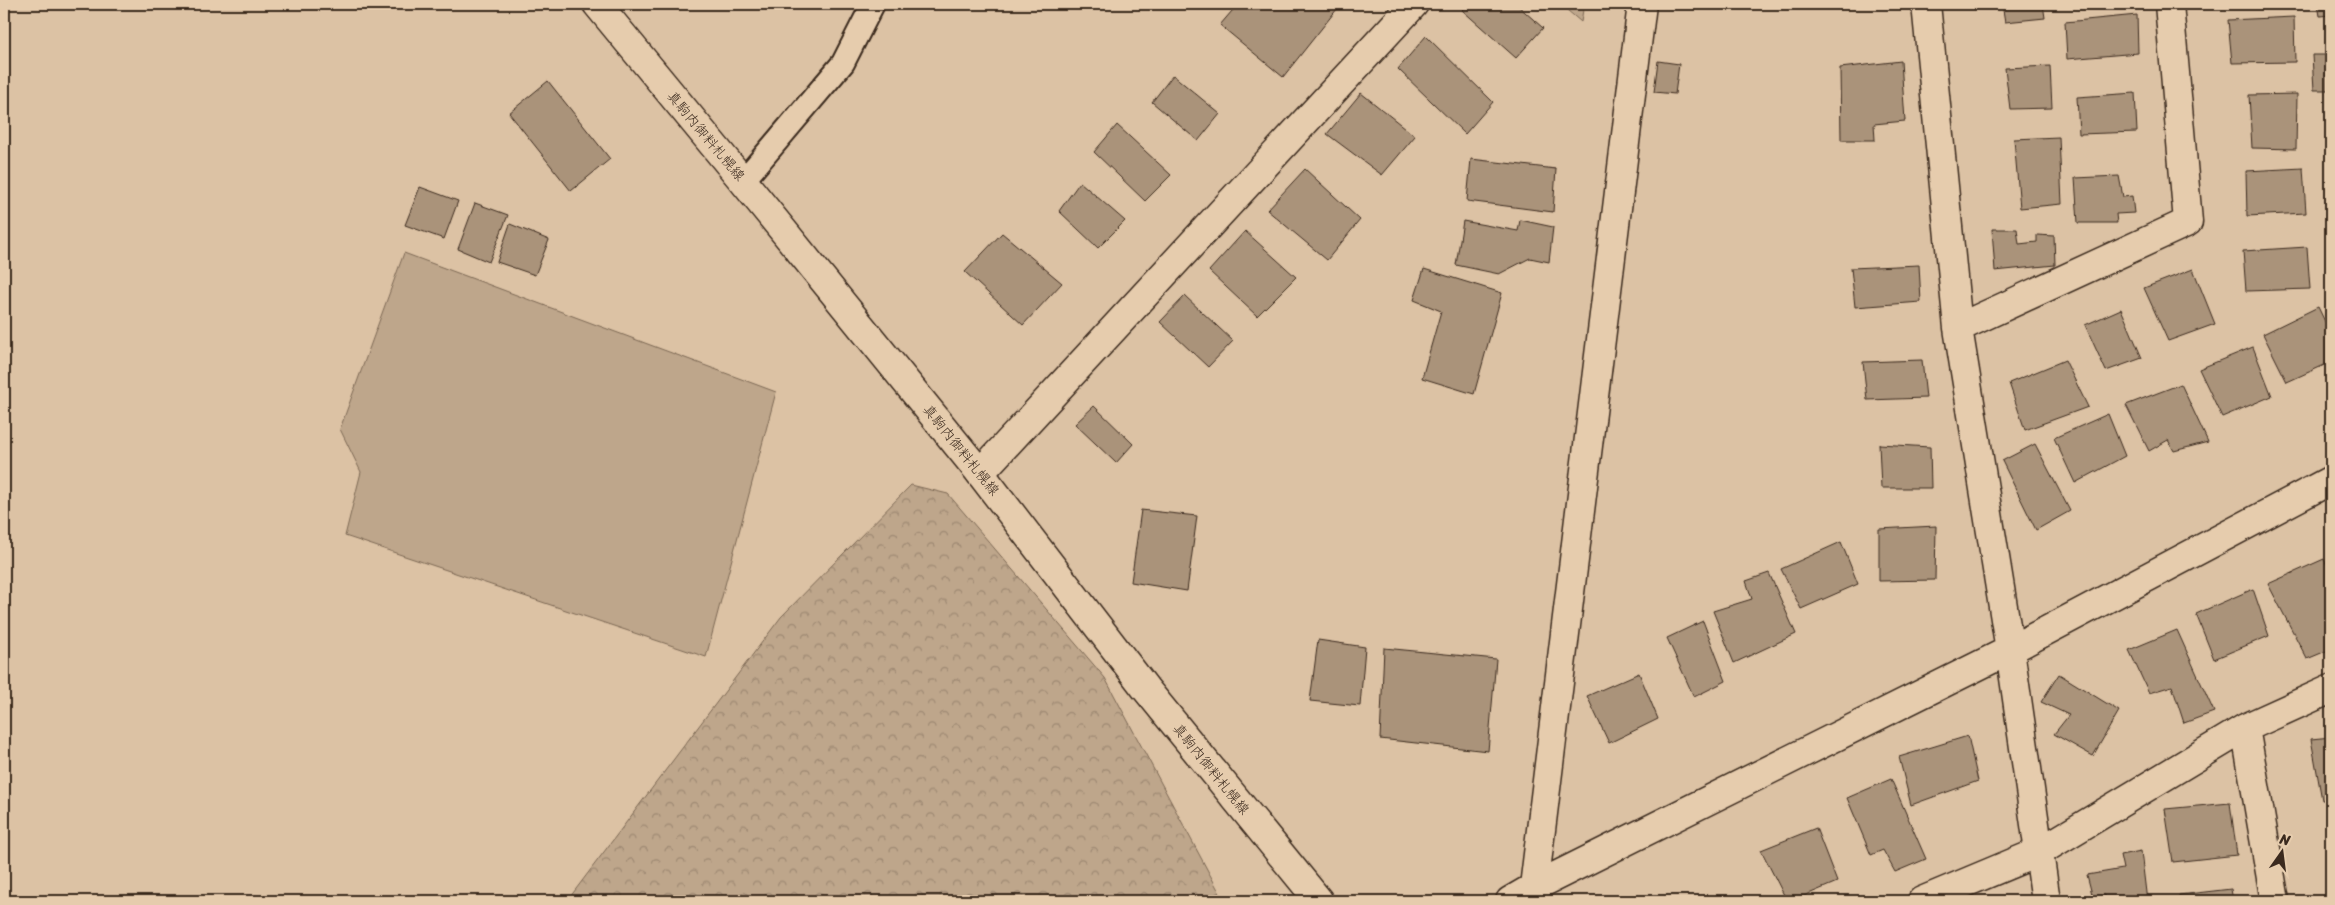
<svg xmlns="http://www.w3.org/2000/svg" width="2335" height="905" font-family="Sriracha,'Klee One',sans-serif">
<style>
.green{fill:#bea68b;stroke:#7c6854}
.forest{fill:url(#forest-crowns);stroke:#7c6854}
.building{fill:#aa937a;stroke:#3b2a1e}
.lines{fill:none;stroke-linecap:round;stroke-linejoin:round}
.service-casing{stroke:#3b2a1e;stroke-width:26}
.minor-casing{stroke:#3b2a1e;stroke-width:31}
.secondary-casing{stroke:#3b2a1e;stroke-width:31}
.service{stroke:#e6ccad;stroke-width:22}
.minor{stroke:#e6ccad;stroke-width:28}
.secondary{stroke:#e6ccad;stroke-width:28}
.labels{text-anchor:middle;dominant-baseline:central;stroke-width:5;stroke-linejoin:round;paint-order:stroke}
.street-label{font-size:14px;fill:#3b2a1e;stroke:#e6ccad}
</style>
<defs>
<pattern id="forest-crowns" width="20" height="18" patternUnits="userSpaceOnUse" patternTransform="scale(1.25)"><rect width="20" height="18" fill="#bea68b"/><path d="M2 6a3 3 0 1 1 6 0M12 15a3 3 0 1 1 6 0" fill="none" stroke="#9c8771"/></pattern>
</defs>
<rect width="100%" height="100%" fill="#dcc2a4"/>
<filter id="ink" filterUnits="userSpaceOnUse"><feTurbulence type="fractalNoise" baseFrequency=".02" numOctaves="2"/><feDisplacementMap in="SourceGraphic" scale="10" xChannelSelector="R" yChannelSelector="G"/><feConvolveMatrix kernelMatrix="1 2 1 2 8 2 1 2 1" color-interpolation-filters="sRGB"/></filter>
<g filter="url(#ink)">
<path class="green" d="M1560 4H1584L1581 22Z
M404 253 776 392 706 657 345 536 361 472 340 429Z"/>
<path class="forest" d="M911 485 948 494 1105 678 1224 901H567L781 617Z"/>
<path class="building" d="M1238 4H1341L1283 77 1220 25Z
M1468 4H1516L1543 28 1516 58 1462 10Z
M2002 4H2043L2045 18 2005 22Z
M2318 4H2331V15L2320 16Z
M2137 15 2138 53 2067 59 2065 22Z
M2294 17 2295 62 2232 63 2228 20Z
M1426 36 1493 102 1465 134 1398 69Z
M2312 55H2331V90H2314Z
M1658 61 1679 64 1675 94 1654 92Z
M1901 61 1905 121 1874 124 1875 140H1841L1840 68Z
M2050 66 2052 108 2010 109 2005 68Z
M1173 75 1220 114 1198 141 1152 102Z
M548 81 610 159 571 191 509 113Z
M1361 93 1415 136 1382 175 1327 134Z
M2135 93 2137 132 2079 134 2077 97Z
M2297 94 2296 149 2252 148 2249 95Z
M1117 125 1171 175 1145 201 1094 152Z
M2059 137 2062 204 2020 208 2014 139Z
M1471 159 1556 169 1553 212 1467 201Z
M2303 168 2306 213 2247 216 2246 171Z
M1305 169 1360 220 1327 260 1267 210Z
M2119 176 2123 197 2132 196 2134 213 2116 214 2117 223H2078L2075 178Z
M1080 182 1125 221 1098 248 1059 211Z
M420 187 458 201 444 239 405 225Z
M475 203 508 215 489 262 458 249Z
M1520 220 1553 227 1549 262 1530 258 1499 274 1456 265 1463 221 1518 231Z
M510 224 549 240 535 275 497 262Z
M1992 229H2017L2019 244 2037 242V235L2054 236 2055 265 1995 271Z
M1245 231 1296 277 1257 316 1209 271Z
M1002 233 1062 283 1023 325 965 272Z
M2307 247 2310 289 2246 291 2243 251Z
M1919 265 1921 302 1855 307 1851 268Z
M1424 269 1502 293 1474 394 1422 378 1441 311 1414 300Z
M2193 269 2215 324 2168 341 2144 288Z
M1185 296 1233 341 1208 367 1160 322Z
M2318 307 2331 334V362L2287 382 2263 334Z
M2121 309 2142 358 2106 371 2085 325Z
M2253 347 2272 396 2222 417 2199 369Z
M1922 360 1926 398 1867 400 1863 362Z
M2065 360 2088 407 2025 430 2009 383Z
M2181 384 2208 442 2174 451 2168 440 2149 451 2126 405Z
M1094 406 1133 444 1116 463 1075 424Z
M2108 414 2125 456 2075 483 2054 438Z
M1879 444 1930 447 1931 488H1881Z
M2035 444 2070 511 2036 530 2002 461Z
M1141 510 1197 516 1187 591 1131 582Z
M1936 526 1935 580 1879 581V529Z
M1841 542 1858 584 1801 609 1781 569Z
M2324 559 2331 574V649L2307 659 2268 584Z
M1769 573 1796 634 1734 663 1713 611 1752 599 1746 581Z
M2253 589 2269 636 2214 659 2196 614Z
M1703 621 1726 681 1694 697 1667 638Z
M2177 630 2214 712 2184 723 2172 686 2149 693 2129 650Z
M1318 640 1365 647 1360 706 1310 701Z
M1384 648 1496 659 1488 751 1380 739Z
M1639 673 1658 719 1609 743 1587 696Z
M2059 674 2119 711 2093 756 2054 734 2069 715 2041 702Z
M1968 736 1978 781 1911 805 1899 757Z
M2331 737V800H2322L2311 739Z
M1891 779 1926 859 1895 872 1883 850 1871 855 1847 798Z
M2230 803 2237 855 2173 862 2165 809Z
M1816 828 1837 882 1792 901H1787L1761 850Z
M2141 851 2147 901H2106L2104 895 2093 898 2087 875 2123 869 2120 855Z
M2231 889 2233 901H2180L2179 895Z"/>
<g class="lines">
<defs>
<path id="service" d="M743 181 843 63 873 4"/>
<path id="minor" d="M1926 4 1958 328 2010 650 2046 901
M1958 328 2188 222 2169 4
M980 473 1414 4
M2245 728 2275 901
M1534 887 1642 4
M1510 901 1534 887 2010 650 2331 480
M1922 901 2039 852 2245 728 2331 689"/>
<path id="secondary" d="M597 4 743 181 980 473 1146 689 1319 901"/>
</defs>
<use href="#service" class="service-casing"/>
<use href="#minor" class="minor-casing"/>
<use href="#secondary" class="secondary-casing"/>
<use href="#service" class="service"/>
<use href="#minor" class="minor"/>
<use href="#secondary" class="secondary"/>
</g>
</g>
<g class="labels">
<g class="street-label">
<text transform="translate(706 136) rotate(50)">真駒内御料札幌線</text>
<text transform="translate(961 450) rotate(51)">真駒内御料札幌線</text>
<text transform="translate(1211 769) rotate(51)">真駒内御料札幌線</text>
</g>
</g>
<rect width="2335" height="905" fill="none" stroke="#e6ccad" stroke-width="20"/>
<rect x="10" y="10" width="2315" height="885" fill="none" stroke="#3b2a1e" stroke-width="2" filter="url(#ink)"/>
<g transform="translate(2282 852) rotate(14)" stroke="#e6ccad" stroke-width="4" paint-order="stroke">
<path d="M0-4L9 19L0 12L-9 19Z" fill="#3b2a1e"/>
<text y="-8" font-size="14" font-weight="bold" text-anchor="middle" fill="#3b2a1e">N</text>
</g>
</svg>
